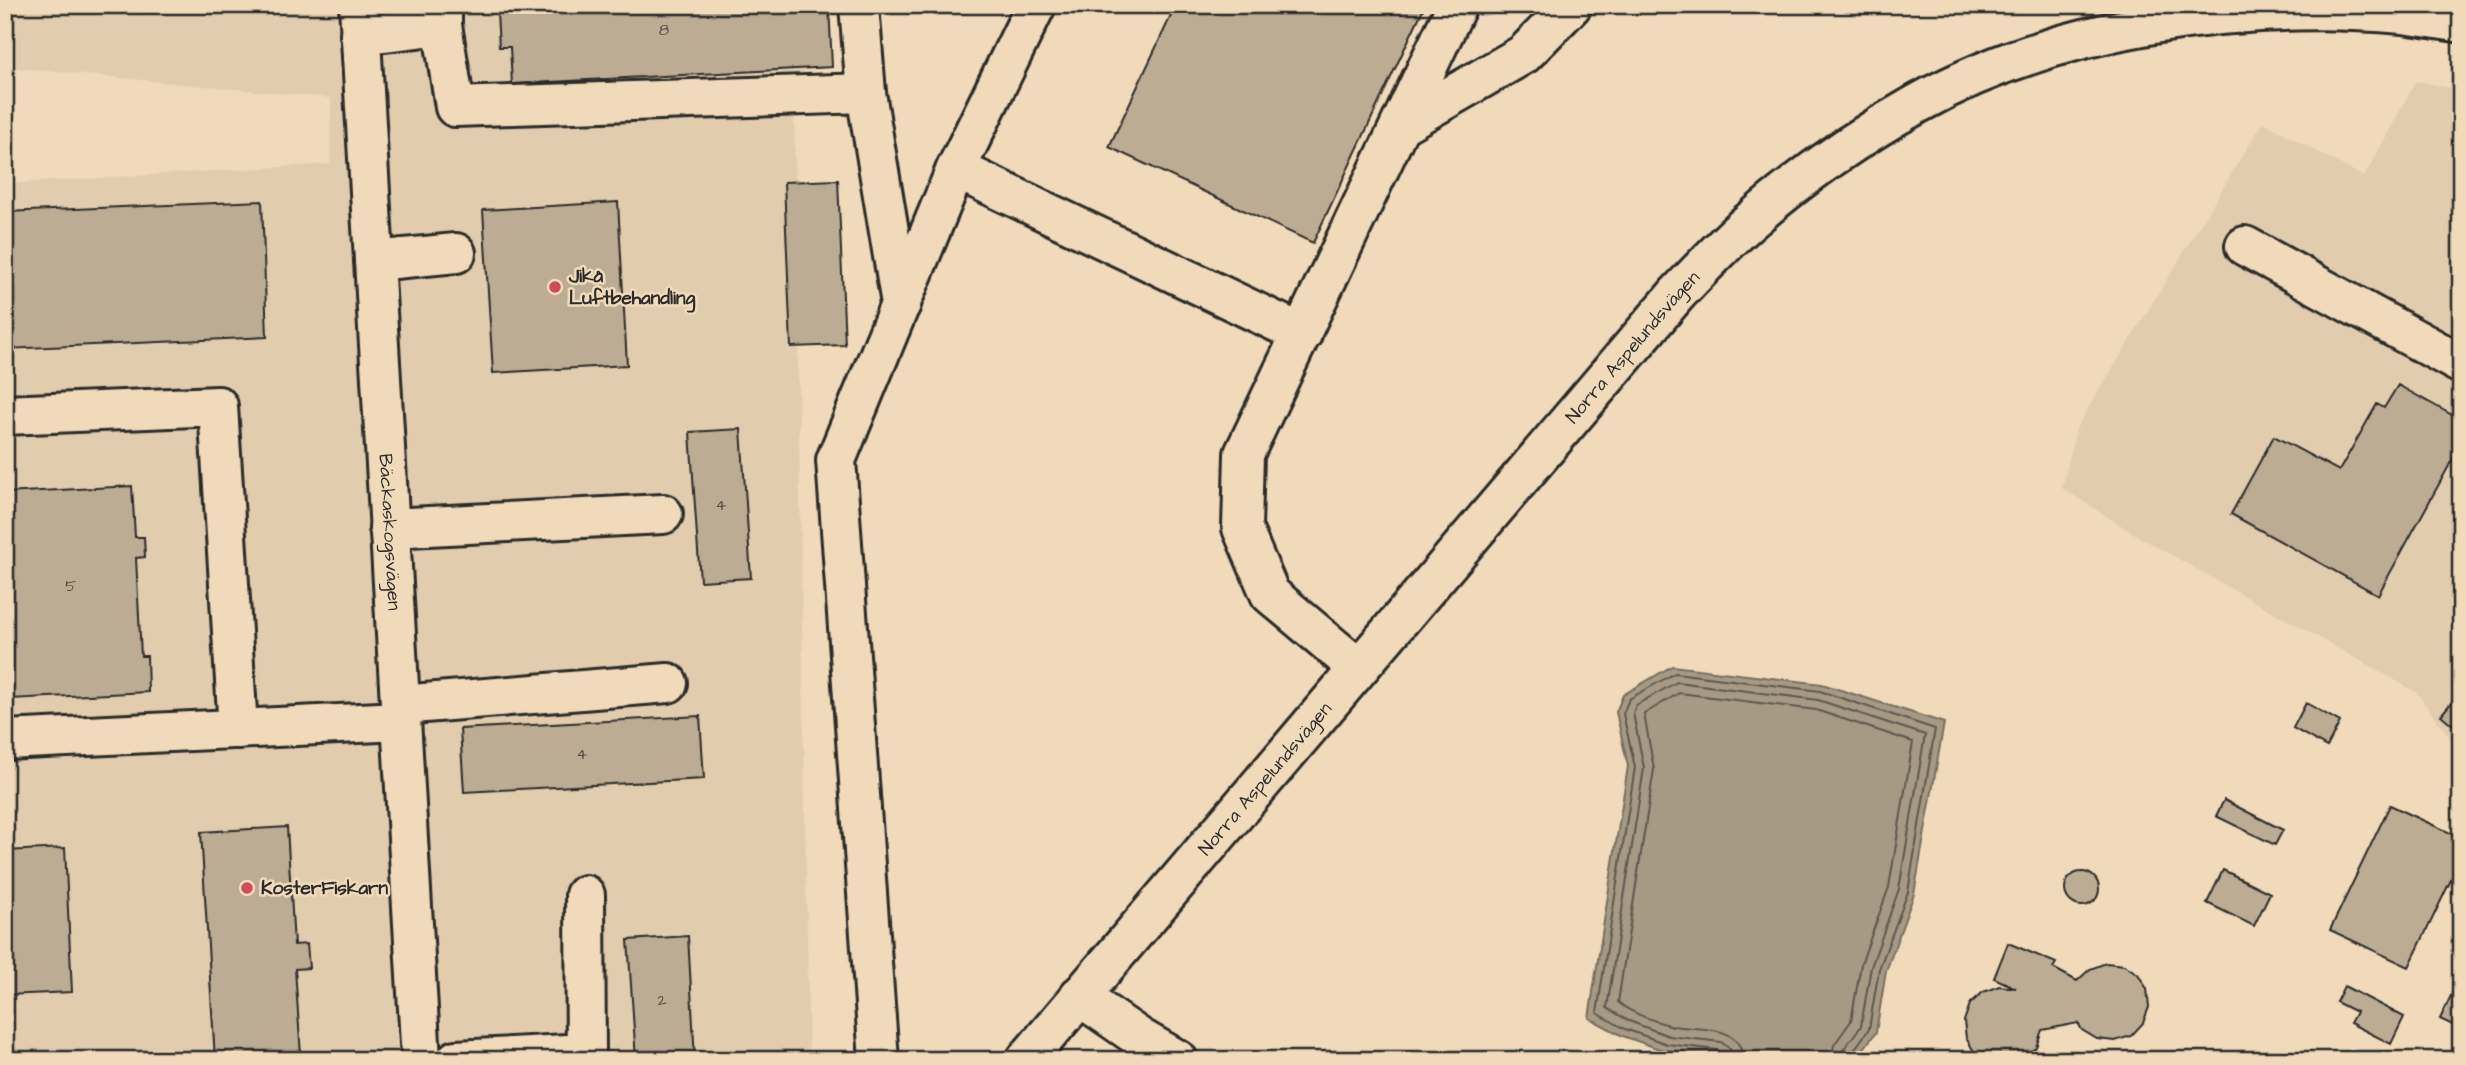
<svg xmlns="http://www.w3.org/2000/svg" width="2466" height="1065" font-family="'Architects Daughter',sans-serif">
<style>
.built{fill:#e1ccae}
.water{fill:#a79a84;stroke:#756e60;stroke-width:2}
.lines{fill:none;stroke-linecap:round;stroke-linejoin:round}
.shore{stroke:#5d574f;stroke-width:2}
.building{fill:#bdac94;stroke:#2b2b2b;stroke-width:2}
.minor-casing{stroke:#2b2b2b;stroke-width:44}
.minor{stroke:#f0dab9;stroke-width:38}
.poi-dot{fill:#d1495b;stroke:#f0dab9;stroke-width:2.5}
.labels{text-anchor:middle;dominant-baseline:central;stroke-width:5;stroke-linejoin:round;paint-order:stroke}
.number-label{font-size:16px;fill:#504b45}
.poi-label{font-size:19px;font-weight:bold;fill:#2b2b2b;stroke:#f0dab9;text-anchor:start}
.street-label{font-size:19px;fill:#2b2b2b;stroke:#f0dab9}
</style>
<rect width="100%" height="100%" fill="#f0dab9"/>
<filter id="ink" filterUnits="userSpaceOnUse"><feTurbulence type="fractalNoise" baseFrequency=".0143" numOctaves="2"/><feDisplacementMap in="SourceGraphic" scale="14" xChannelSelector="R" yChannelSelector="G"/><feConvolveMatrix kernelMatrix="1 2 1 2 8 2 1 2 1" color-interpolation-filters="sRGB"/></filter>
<g filter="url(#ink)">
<path class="built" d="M5 5H821L794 110 809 1060H5V184L330 164 331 98 5 67Z
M2416 81 2461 90V752L2416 692 2141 538 2062 488 2077 427 2263 122 2364 177Z"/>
<path class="water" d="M1672 666 1822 684 1944 723 1914 894 1886 971 1876 1032 1857 1058 1852 1060H1749L1665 1051 1623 1036 1589 1018 1628 766 1616 712 1623 695Z"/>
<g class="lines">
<path class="shore" d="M1723 1060 1722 1054 1718 1050 1667 1044 1625 1029 1597 1013 1635 767 1623 714 1629 699 1675 673 1820 691 1935 729 1908 892 1879 969 1869 1029 1852 1053 1850 1060
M1732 1060 1730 1049 1721 1042 1669 1036 1629 1021 1607 1008 1644 768 1633 713 1636 705 1677 682 1818 700 1925 735 1899 889 1871 967 1861 1026 1843 1050 1841 1060
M1743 1060C1741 1022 1699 1031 1673 1026 1656 1022 1630 1013 1618 1002L1654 769 1644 714 1679 693 1816 710 1913 742 1889 887 1861 964 1851 1021 1834 1045 1831 1060"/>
</g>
<path class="building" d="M507 5H829L832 67 512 84 510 47H499L497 13H507Z
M1176 5H1425L1313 243 1109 147Z
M838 180 845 345 791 347 784 182Z
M262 201 267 337 5 349V212Z
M618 202 627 365 493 373 483 210Z
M2398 385 2461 420V444L2378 595 2231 514 2274 436 2339 471 2377 404 2384 408Z
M741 429 751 578 700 581 690 432Z
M132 486 135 537H144L145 557 136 558 141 656H147L148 692 10 699 5 614V493Z
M2461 691V732L2441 715Z
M2306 703 2340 722 2327 747 2293 728Z
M700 716 704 779 464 792 460 729Z
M2224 800 2283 830 2275 845 2216 816Z
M2390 805 2461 838V859L2409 967 2330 930Z
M287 827 294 945 307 944 309 968 295 969 301 1056 215 1060 201 832Z
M65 848 72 992 5 995V851Z
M2223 870 2270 893 2254 926 2207 903Z
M2065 889a17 17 0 1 1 34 0a17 17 0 1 1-34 0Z
M688 936 695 1060H636L628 940Z
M2008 943 2056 963 2053 968 2077 981 2090 969 2106 963 2124 965 2138 974 2147 989 2149 1007 2143 1023 2131 1036 2115 1041 2097 1039 2082 1030 2078 1023 2042 1030 2036 1047 2024 1059 1986 1060 1975 1053 1966 1038 1964 1021 1970 1004 1983 992 1999 986 2016 988 1994 978Z
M2344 986 2404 1017 2391 1044 2350 1023 2356 1012 2336 1002Z
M2455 987 2461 990V1029L2440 1019Z"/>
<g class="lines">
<defs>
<g id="minor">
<path id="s1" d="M359 5 421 1060"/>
<path d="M442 25 455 107 866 93 859 5"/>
<path d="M360 35 442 25V5"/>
<path d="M866 93 901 304"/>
<path d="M1401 125 1524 54 1572 5"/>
<path d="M956 169 1302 334"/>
<path d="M2245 246 2461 364"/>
<path d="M374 261 456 253"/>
<path d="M5 415 218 406 238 729"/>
<path d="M389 528 663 514"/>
<path d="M1358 668 1270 594 1242 528 1244 454 1457 5"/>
<path d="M400 705 668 683"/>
<path d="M5 740 400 721"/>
<path d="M585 895 586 1060"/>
<path d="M1079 996 1140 1038 1178 1060"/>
<path d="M456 1060 586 1053"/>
<path d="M879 1060 836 460 956 169 1036 5"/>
<path id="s2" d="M1026 1060 1677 294C1700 270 1723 245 1748 223 1799 178 1858 137 1917 104 2058 25 2243 0 2403 14 2422 17 2442 19 2461 23"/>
</g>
</defs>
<use href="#minor" class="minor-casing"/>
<use href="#minor" class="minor"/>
</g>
</g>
<g class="poi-dot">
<circle cx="555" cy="287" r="7"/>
<circle cx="247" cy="888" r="7"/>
</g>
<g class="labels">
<g class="number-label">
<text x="664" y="30">8</text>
<text x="721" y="505">4</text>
<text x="71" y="586">5</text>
<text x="582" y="754">4</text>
<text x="662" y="1000">2</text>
</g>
<g class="poi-label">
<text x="569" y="276">Jikå<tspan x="569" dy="22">Luftbehandling</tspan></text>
<text x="261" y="888">KosterFiskarn</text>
</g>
<g class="street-label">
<text stroke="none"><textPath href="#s2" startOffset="936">Norra Aspelundsvägen</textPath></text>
<text stroke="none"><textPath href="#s1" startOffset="528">Bäckaskogsvägen</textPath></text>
<text stroke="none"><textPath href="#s2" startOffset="369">Norra Aspelundsvägen</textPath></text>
</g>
</g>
<rect width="2466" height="1065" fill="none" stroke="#f0dab9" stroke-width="28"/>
<rect x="14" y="14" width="2438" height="1037" fill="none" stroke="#2b2b2b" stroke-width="2.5" filter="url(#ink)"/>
</svg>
